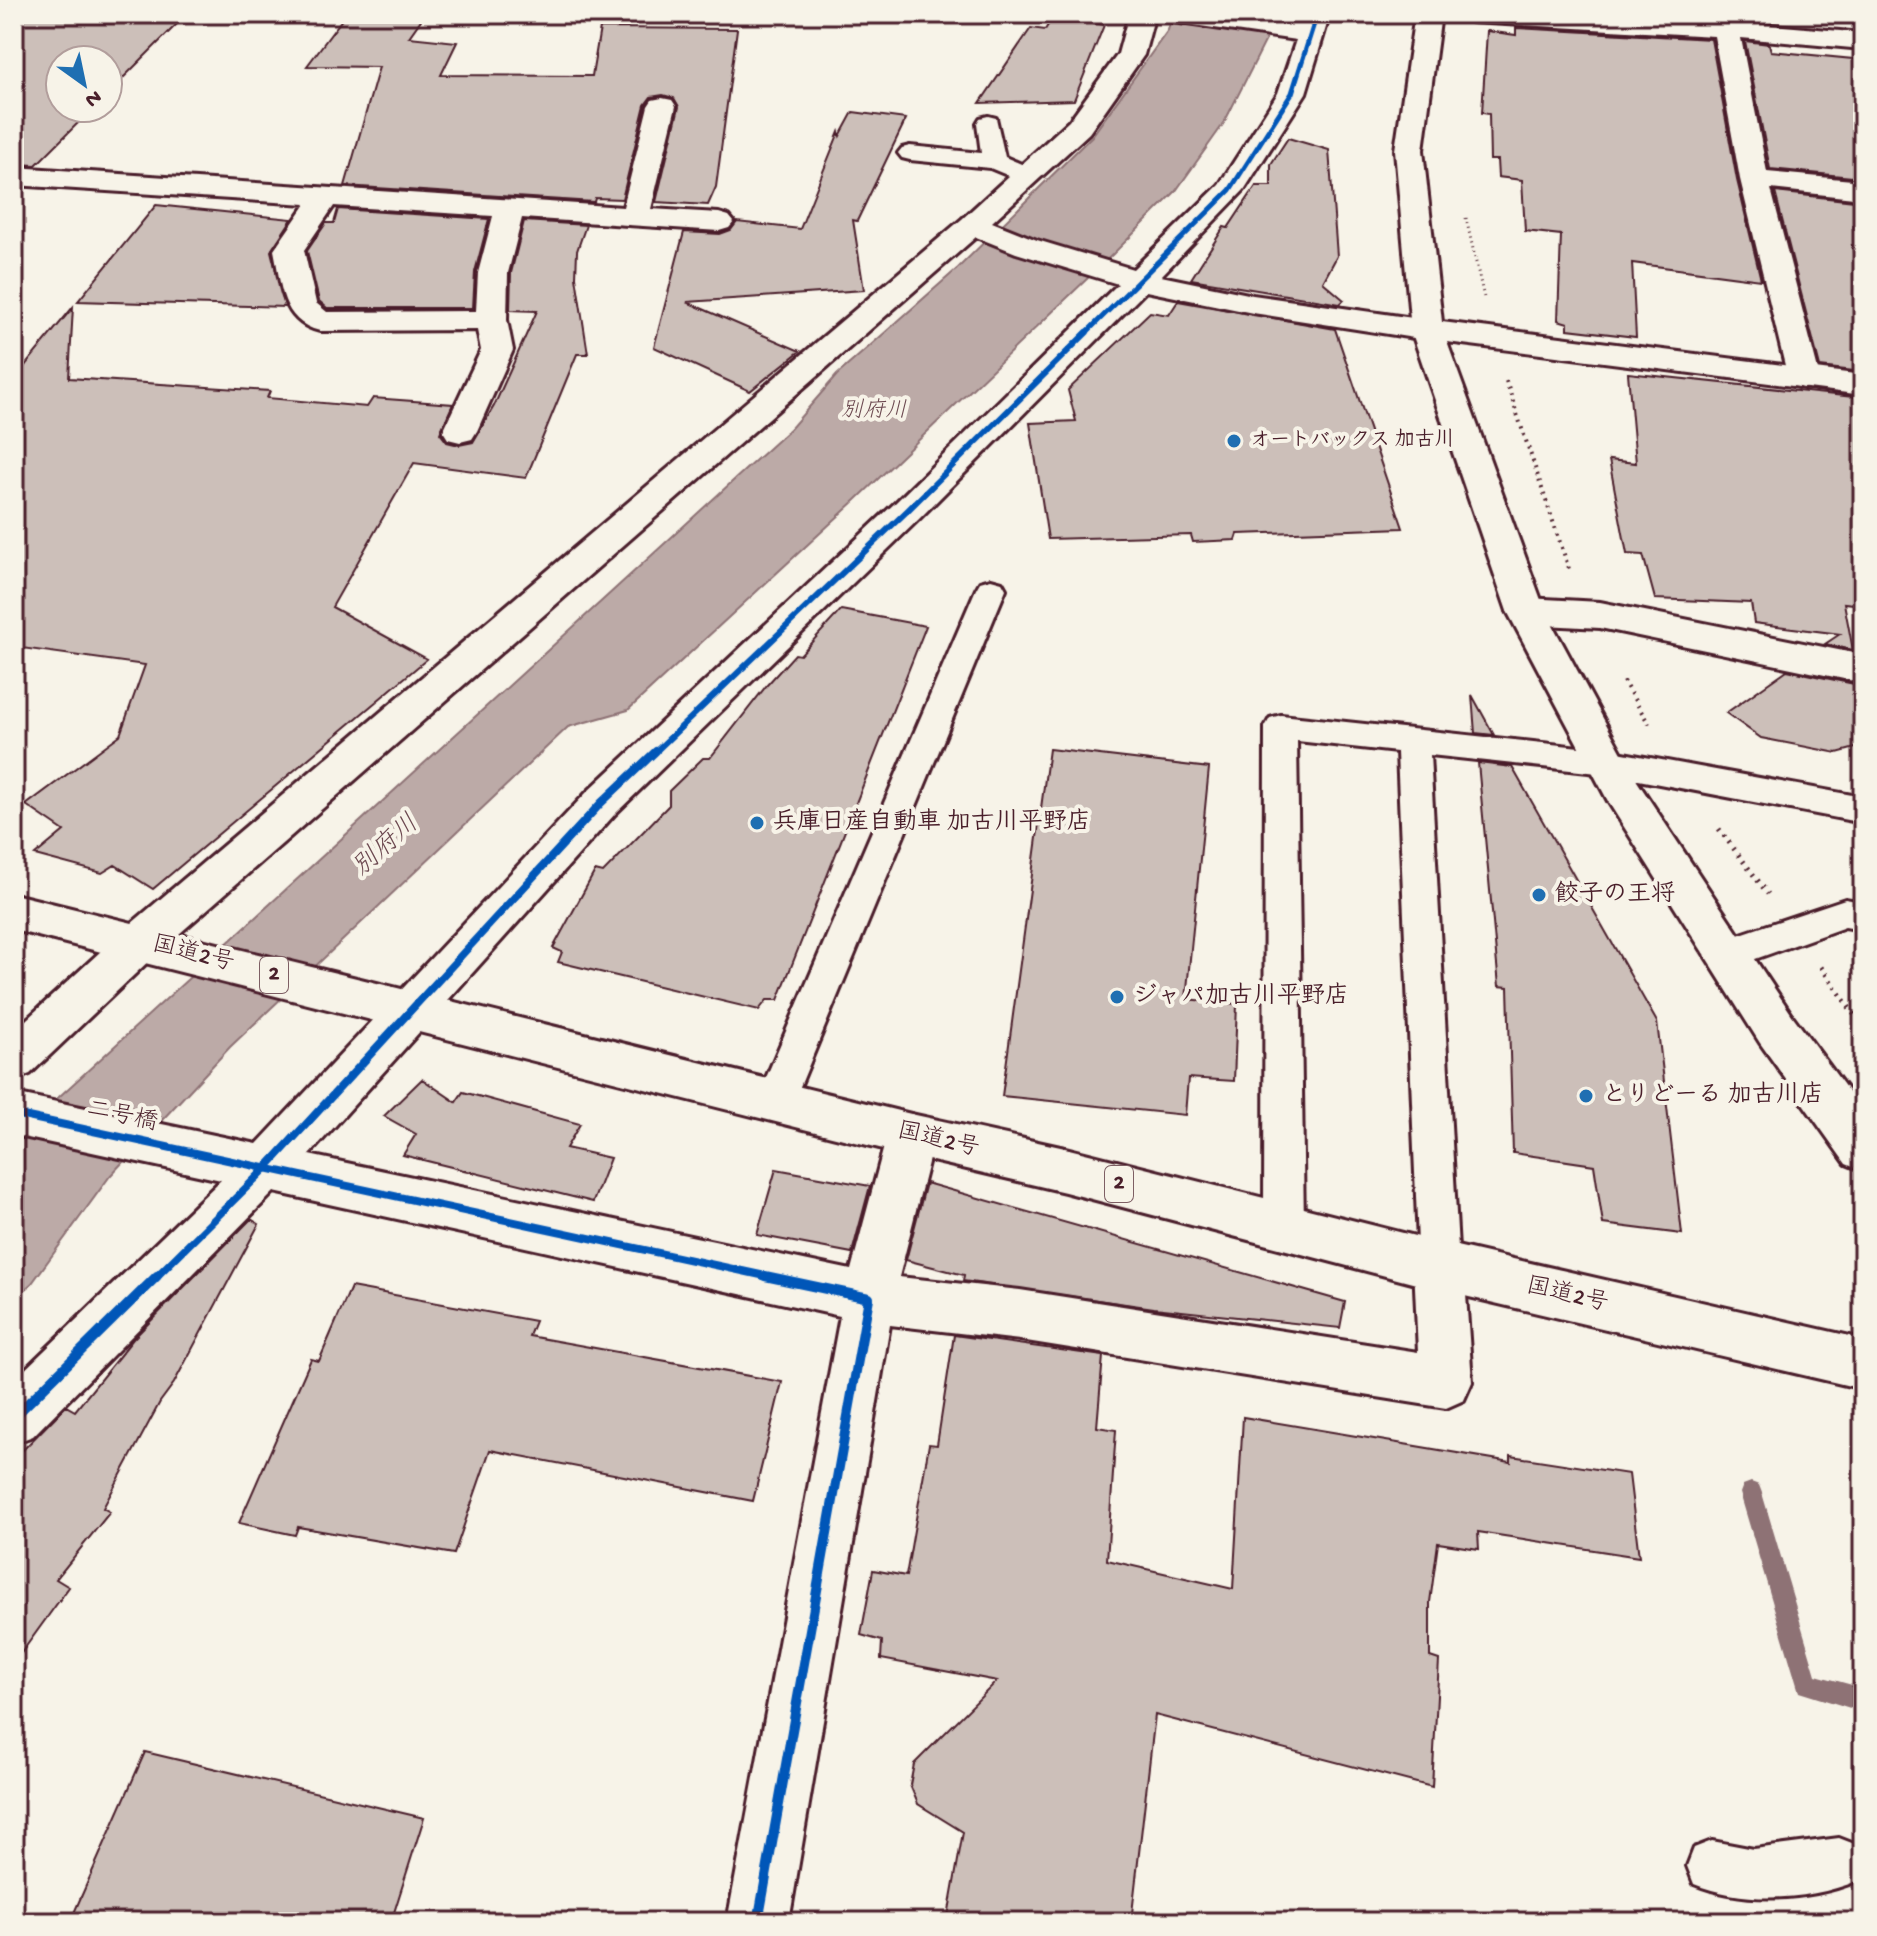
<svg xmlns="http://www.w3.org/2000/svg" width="1877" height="1936" font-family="'Gochi Hand','Klee One',sans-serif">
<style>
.water{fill:#bcaaa7;stroke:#8e7275;stroke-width:2}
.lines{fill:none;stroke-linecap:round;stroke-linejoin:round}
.stream{fill:#8e7275;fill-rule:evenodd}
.building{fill:#ccbfb9;stroke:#4a1f2b;stroke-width:2}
.lane-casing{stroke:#4a1f2b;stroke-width:6}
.street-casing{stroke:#4a1f2b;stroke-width:6}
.secondary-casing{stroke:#4a1f2b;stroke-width:6}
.highway-casing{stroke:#4a1f2b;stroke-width:6}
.path-far2{stroke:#4a1f2b;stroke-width:3;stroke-dasharray:1 4;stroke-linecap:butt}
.path-far1{stroke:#4a1f2b;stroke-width:4;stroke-dasharray:2 5;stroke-linecap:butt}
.path{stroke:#4a1f2b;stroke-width:5;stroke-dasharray:2 6;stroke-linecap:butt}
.lane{fill:#f7f3e8;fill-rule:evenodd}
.street{fill:#f7f3e8;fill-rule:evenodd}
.secondary{fill:#f7f3e8;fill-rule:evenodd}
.highway{fill:#f7f3e8;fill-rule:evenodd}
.cycleway-far3-casing{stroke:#f7f3e8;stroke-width:8}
.cycleway-far2-casing{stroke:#f7f3e8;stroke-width:10}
.cycleway-far1-casing{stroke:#f7f3e8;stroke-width:13}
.cycleway-casing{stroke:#f7f3e8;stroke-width:15}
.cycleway-far3{stroke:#0057b8;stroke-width:5}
.cycleway-far2{stroke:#0057b8;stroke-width:6}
.cycleway-far1{stroke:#0057b8;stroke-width:8}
.cycleway{stroke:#0057b8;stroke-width:10}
.poi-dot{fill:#1f6fb2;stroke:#f7f3e8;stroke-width:3}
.labels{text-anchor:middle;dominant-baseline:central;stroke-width:8;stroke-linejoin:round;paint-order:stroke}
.far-poi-label{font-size:20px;font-weight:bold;fill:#4a1f2b;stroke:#f7f3e8;text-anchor:start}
.far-water-label{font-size:22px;font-style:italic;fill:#6c4950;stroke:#f7f3e8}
.shield{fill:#f7f3e8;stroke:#7e5f64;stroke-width:2}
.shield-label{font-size:22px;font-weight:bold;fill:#4a1f2b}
.poi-label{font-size:24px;font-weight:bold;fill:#4a1f2b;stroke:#f7f3e8;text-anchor:start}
.street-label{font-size:24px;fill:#4a1f2b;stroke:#f7f3e8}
.water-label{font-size:26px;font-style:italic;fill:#6c4950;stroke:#f7f3e8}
</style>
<rect width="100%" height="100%" fill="#f7f3e8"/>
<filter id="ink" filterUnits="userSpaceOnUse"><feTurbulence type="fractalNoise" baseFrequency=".0125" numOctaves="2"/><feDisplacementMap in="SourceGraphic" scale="16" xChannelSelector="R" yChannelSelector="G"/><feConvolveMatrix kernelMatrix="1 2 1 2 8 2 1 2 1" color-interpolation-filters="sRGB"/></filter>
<g filter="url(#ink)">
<path class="water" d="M1173 14H1279L1224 123 1175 192 1113 254 856 500 628 710 568 727 230 1047 110 1176 32 1283 14 1299V1138L791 428 837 375 958 268 1092 136 1168 30Z"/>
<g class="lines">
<path class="stream" d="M1751 1482 1759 1485 1762 1493 1816 1675 1863 1688V1712L1799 1692 1740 1493 1743 1485Z"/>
</g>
<path class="building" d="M14 14H43L111 23 117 17 178 23 108 93V60H60V108H93L36 165 14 164Z
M346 14H425L409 37 457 42 441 75 592 76 600 28 737 29 716 187 708 205 656 202 679 107 674 98 663 95 651 97 645 105 622 199 595 198 594 202 345 186 379 67 307 66Z
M1054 15 1104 25 1074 100 980 103 1031 28 1045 30Z
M1516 28 1711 39 1737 180 1761 280 1632 263 1636 337 1568 329V323L1558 320 1561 235 1525 231 1522 180 1498 177 1497 160H1490L1489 114 1482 113 1487 31 1516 35Z
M1745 41 1769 44 1771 51 1863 60V178L1770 169Z
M853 112 906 119 857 221 853 220 864 290 687 302 800 351 750 391 654 347 684 232 720 234 731 230 737 222 800 229 839 132 840 136Z
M1288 138 1329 150 1337 256 1323 282 1344 300 1340 304 1191 279 1224 227 1228 228 1256 186H1271V164Z
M1775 192 1863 202V246L1852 245 1863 291V372L1820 367Z
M156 205 292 219 271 251 285 307 78 301Z
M338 209 489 219 475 272 473 308H327L319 301 307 251 326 223H334Z
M524 221 586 225 577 251 576 277 588 354H577L526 478 414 463 332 607 427 659 153 889 115 865 102 873 35 855 64 831 26 805 120 735 145 665 14 647V379L73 307 69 378 270 391 267 398 367 407 373 398 453 404 440 433 447 442 459 445 473 442 494 406 537 311 510 310 511 273Z
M1178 301 1335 329 1403 528 1238 534 1236 540 1193 542 1191 535 1048 539 1030 423 1076 421 1068 390 1150 312 1169 315Z
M1628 373 1863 398V605L1844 603 1853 650 1825 644 1840 634 1754 623 1751 603 1655 599 1643 555 1627 554 1609 460 1636 463Z
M841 610 926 626 778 1000H767L759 1010 558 962 562 952 553 948 595 871 603 873 669 805V791L703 758H710L767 685 795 654 800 655Z
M1787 670 1859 685 1863 704V746L1837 753 1761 738 1726 713Z
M1472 695 1494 735 1475 733Z
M1049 749 1209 768 1186 999 1237 1004 1234 1081 1188 1078 1185 1115 1002 1096Z
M1478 763 1512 767 1657 1022 1682 1234 1603 1224 1594 1165 1513 1153 1508 987 1499 986Z
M422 1079 456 1102 463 1092 580 1124 566 1148 610 1158 593 1202 403 1155 416 1134 384 1116Z
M776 1169 870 1186 852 1253 757 1235Z
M926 1183 1345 1302 1340 1328 1154 1308 963 1281 964 1275 906 1260Z
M251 1219 259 1224 174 1383 160 1402 103 1508 110 1512 56 1579 69 1587 14 1663V1459L66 1406 75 1411 133 1339Z
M351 1287 535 1321 529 1336 782 1382 753 1501 490 1450 454 1554 298 1527 295 1535 239 1523 311 1359 319 1361Z
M954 1335 1103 1356 1097 1427 1116 1430 1107 1560 1233 1589 1243 1417 1511 1462V1456L1629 1474 1639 1557 1478 1532 1479 1549 1438 1543 1430 1602V1657L1439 1660 1432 1787 1155 1715 1131 1922H947L963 1832 918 1804 910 1785 914 1764 997 1681 881 1659 882 1641 861 1635 873 1570 906 1576 929 1444 937 1445Z
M145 1752 424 1818 391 1922H70Z"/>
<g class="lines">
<defs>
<path id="lane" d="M988 116 996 118 1005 157 1035 170 1039 175 1035 180H1019L990 168 910 160 902 158 898 153 902 148 910 146 981 153 977 123 980 118Z
M991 579 1002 582 1006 589 794 1101 788 1113 775 1118 762 1113 756 1101 976 589 980 582Z
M1281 715 1607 750 1863 797V823L1607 774 1430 755 1459 1266 1453 1280 1439 1285 1425 1280 1419 1266 1397 752 1297 741 1304 1226 1298 1239 1284 1245 1270 1239 1264 1226 1265 727 1270 718Z
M1845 899 1863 902V930L1845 927 1727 969 1714 965 1709 954 1714 943Z
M1839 1838 1857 1845 1863 1860 1857 1881C1808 1901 1743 1904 1694 1884L1687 1866 1694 1848 1712 1841 1754 1849Z"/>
<path id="street" d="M1129 14H1155L1144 55 1089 133 992 222 1037 240 1133 269 1219 185 1278 93 1296 40 1173 22 1164 19 1160 14H1226L1301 25 1304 14H1330L1306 93 1244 190 1161 276 1253 295 1427 320 1438 323 1443 330 1438 337 1427 340 1253 313 1146 291 919 519 615 814 309 1155 851 1270 887 1135 894 1120 911 1114 928 1120 935 1135 899 1277 1020 1290 1418 1352 1414 1266 1421 1249 1439 1242 1457 1249 1464 1266 1472 1382 1464 1400 1446 1408 1020 1340 890 1325 789 1922H727L840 1316 274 1192 33 1436 14 1443V1380L221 1180 14 1135V1093L257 1144 587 792 895 503 1118 284 1016 253 976 237 155 955 30 1074 14 1080V1031L125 929 962 219 1069 121 1118 54Z
M1459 14H1602L1711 20 1710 14H1736L1737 22 1863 33V49L1741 38 1767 172 1863 181V199L1771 189 1820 378 1816 385 1804 388 1792 385 1788 378 1740 179 1714 36 1472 22 1463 19Z
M662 98 672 100 676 106 651 209 719 213 729 216 734 222 729 228 719 231 522 218 508 273 507 320 513 350 477 431 472 439 460 442 448 439 443 431 481 350 477 330 320 331C281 322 281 284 274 250L306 204 14 185V167L623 207 648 106 652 100ZM334 206 493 216 478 273 476 311 327 312 316 303 304 250Z
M1526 598 1600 602 1863 655V683L1600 628 1526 624 1513 620 1507 611 1513 602Z"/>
<path id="secondary" d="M1415 14H1441L1423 150 1442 322 1863 375V395L1447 342 1545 611 1637 781 1792 1015 1863 1111V1171L1846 1164 1760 1043 1609 803 1507 611 1411 330 1395 150Z"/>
<path id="highway" d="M14 894 911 1114 1065 1148 1439 1242 1863 1339V1389L1439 1290 1065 1192 911 1156 14 930Z"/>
</defs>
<use href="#lane" class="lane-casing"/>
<use href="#street" class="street-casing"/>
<use href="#secondary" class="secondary-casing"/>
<use href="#highway" class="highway-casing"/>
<path class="path-far2" d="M1466 218 1484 298"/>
<path class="path-far1" d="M1506 381 1569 569
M1623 681 1649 724"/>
<path class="path" d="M1719 829 1768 894
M1821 967 1863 1027"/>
<use href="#lane" class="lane"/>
<use href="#street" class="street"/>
<use href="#secondary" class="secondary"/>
<use href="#highway" class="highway"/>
<defs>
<path id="cycleway-far3" d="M1085 334 1230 190 1292 93 1317 14"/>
<path id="cycleway-far2" d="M654 753 907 511 1087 332"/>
<path id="cycleway-far1" d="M14 1114 775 1278
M155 1278 266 1168 601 803 656 751"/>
<path id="cycleway" d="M14 1417 157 1276
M758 1922 869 1298 765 1276"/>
</defs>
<use href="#cycleway-far3" class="cycleway-far3-casing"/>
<use href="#cycleway-far2" class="cycleway-far2-casing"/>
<use href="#cycleway-far1" class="cycleway-far1-casing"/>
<use href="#cycleway" class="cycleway-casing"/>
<use href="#cycleway-far3" class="cycleway-far3"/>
<use href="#cycleway-far2" class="cycleway-far2"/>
<use href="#cycleway-far1" class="cycleway-far1"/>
<use href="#cycleway" class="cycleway"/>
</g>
</g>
<g class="poi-dot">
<circle cx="1234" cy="441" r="8"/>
<circle cx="757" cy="823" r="8"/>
<circle cx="1539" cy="895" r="8"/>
<circle cx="1117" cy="997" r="8"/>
<circle cx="1586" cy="1096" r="8"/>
</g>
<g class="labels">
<g class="far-poi-label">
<text x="1250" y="441">オートバックス 加古川</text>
</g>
<g class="far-water-label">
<text x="874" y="412">別府川</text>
</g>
<g class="shield">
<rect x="260" y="957" width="28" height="36" rx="6"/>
<rect x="1105" y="1166" width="28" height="36" rx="6"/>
</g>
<g class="shield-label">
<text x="274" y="975">2</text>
<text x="1119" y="1184">2</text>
</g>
<g class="poi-label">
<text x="773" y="823">兵庫日産自動車 加古川平野店</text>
<text x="1555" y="895">餃子の王将</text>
<text x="1133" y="997">ジャパ加古川平野店</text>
<text x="1602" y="1096">とりどーる 加古川店</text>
</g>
<g class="street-label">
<text transform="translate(193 955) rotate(14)">国道2号</text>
<text transform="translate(122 1117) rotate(12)">二号橋</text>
<text transform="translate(938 1141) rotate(13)">国道2号</text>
<text transform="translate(1567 1296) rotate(13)">国道2号</text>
</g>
<g class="water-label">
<text transform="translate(387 847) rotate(-42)">別府川</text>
</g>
</g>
<rect width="1877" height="1936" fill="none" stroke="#f7f3e8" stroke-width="48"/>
<rect x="24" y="24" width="1829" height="1888" fill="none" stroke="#4a1f2b" stroke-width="3" filter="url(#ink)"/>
<g transform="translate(84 84) rotate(147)"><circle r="38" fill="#f7f3e8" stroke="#b29e9c" stroke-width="2"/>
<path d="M0-6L14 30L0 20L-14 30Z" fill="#1f6fb2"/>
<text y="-12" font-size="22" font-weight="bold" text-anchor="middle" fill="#4a1f2b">N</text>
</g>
</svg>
